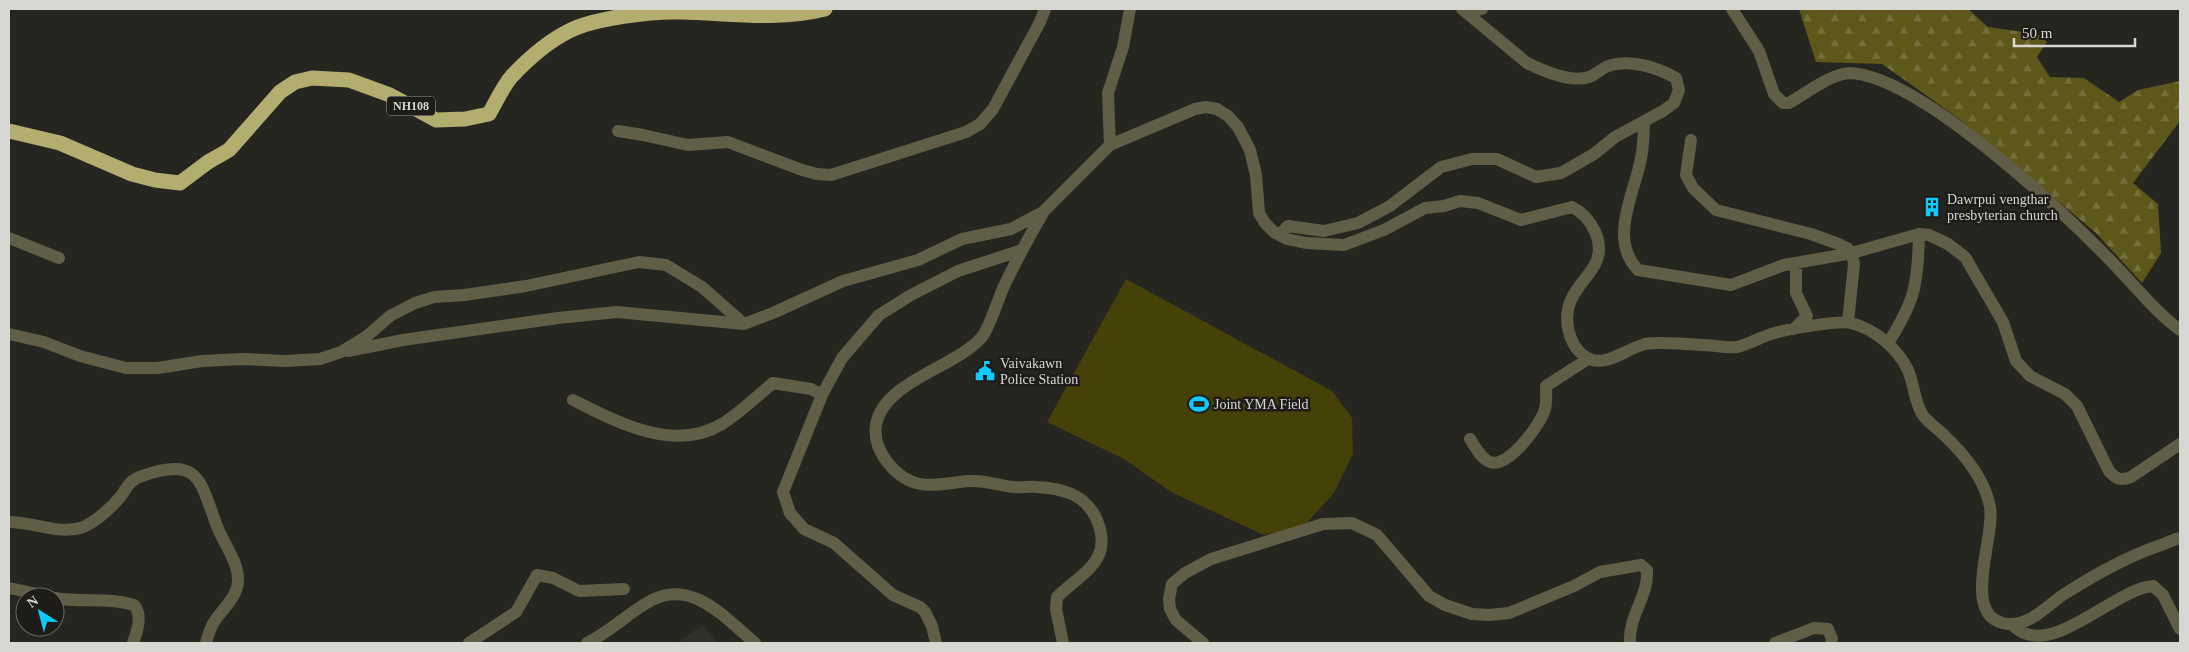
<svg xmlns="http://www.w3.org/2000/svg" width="2189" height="652" font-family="Georgia,serif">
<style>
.built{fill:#313027}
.forest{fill:url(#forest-firs)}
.park{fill:#464109}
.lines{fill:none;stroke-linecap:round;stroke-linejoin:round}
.minor{stroke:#615e47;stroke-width:12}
.highway{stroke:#b3ad70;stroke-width:15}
.labels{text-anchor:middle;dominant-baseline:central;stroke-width:5;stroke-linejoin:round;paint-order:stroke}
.shield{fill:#1d1c18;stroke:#9f9f9c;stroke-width:1}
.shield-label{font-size:12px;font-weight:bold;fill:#d7d7d4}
.poi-label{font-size:14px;fill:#d7d7d4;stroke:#1d1c18;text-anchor:start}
</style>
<defs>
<pattern id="forest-firs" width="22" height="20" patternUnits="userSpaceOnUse" patternTransform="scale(1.25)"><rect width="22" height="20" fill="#5e571a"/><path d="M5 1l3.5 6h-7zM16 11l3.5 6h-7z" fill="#746e3a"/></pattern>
</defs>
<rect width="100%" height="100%" fill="#262621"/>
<path class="built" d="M703 625 717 643H676Z"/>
<path class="forest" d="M1799 9H1968L1988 27 2038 34 2047 42 2037 57 2050 77 2084 78 2119 102 2138 90 2180 81V121L2133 183 2158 204 2161 253 2142 283 2096 233 2027 175 1958 118 1882 64 1816 62Z"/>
<path class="park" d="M1126 279 1332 391 1352 418 1353 454 1334 493 1303 527 1264 535 1171 492 1124 459 1047 422Z"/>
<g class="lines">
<path class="minor" d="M1130 9 1123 47 1108 93 1110 145 1195 109 1206 107 1217 109 1228 116 1238 127 1250 150 1256 175 1259 213 1265 223 1275 233 1287 239 1306 243 1344 245 1384 230 1425 208 1444 206 1460 201 1478 203 1521 220 1572 207C1592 217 1607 245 1594 266 1587 278 1576 288 1571 300 1563 318 1568 344 1584 356 1604 370 1625 349 1645 344 1660 341 1699 345 1716 346 1723 347 1730 348 1737 347 1750 344 1762 336 1775 333 1788 329 1839 320 1851 323 1875 329 1897 348 1908 370 1914 384 1914 400 1922 414 1928 423 1937 428 1944 435 1964 454 1985 479 1990 507 1996 537 1958 620 2009 624 2032 625 2048 604 2066 593 2096 574 2128 556 2161 545 2168 543 2174 539 2180 538
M1732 9 1759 51 1774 94 1783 103H1789C1805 94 1832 73 1850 73 1919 76 2059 208 2108 258 2131 281 2154 311 2180 330
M1467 13 1482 9
M1644 121C1644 138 1643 155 1638 171 1630 202 1611 242 1638 270L1731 285 1784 265 1852 253 1919 234 1929 235 1948 244 1965 257 2003 322 2016 361 2030 376 2065 394 2077 406 2109 471C2116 479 2120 481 2131 477L2180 444
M618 131 643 135 688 145 728 142 802 170 817 174 831 175 966 132 980 124 993 109 1040 22 1045 9
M1691 140 1686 175 1693 188 1716 210 1811 234 1836 243 1847 248 1852 253 1854 264 1848 322
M1043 213C1029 237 1016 261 1004 286 998 299 989 330 981 338 954 368 883 382 876 425 872 451 896 479 920 484 936 487 952 482 969 481 984 480 998 485 1013 487 1021 488 1029 486 1036 487 1061 488 1085 494 1096 518 1115 560 1083 572 1057 597L1056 609 1063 643
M1279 235 1288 226 1324 231 1358 223 1390 206 1441 167 1472 159H1497L1536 177 1561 173 1594 154 1615 137 1663 111 1674 103 1679 90 1676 78C1656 67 1628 58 1606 67 1600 70 1595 75 1589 77 1570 83 1544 71 1527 63L1462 9
M9 238 59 258
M1794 329 1807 316 1796 293V263
M9 334 44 342 80 356 126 368H158L202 361 243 359 285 361 320 359 341 352 367 336 390 316 415 303 434 297 464 295 526 286 639 262 666 265 702 287 744 324 773 313 843 281 918 260 962 239 1011 229 1043 212 1110 145
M1888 343C1915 301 1918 284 1919 234
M348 351 403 340 558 318 617 312 744 324
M573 400C617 422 674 453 722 424 740 413 757 396 773 383L811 389 822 395
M1470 439C1475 446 1481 459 1490 462 1508 469 1541 424 1545 409 1547 402 1546 393 1546 386L1588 359
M9 522C33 522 56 534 80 528 94 524 112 507 121 496 127 487 131 479 142 476 204 454 200 486 219 531 226 547 238 562 238 580 238 597 222 609 214 622 210 628 208 636 206 643
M9 588 52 597
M55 598C81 603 108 597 134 605 143 615 137 632 133 643
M2011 624C2015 627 2019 631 2024 633 2061 649 2116 589 2153 586L2163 595 2180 629
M469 643 516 612 537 575 553 578 579 591 624 589
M587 643C610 632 629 612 652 600 693 579 726 619 755 643
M936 643 932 626 925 612 920 607 893 595 834 543 804 529 790 513 783 492 822 395 842 358 879 315 911 295 958 271 1022 250
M1203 643 1176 620 1170 609 1169 599 1172 584 1185 573 1211 559 1323 524 1352 523 1377 535 1429 596 1445 605 1472 614 1489 615 1509 613 1574 586 1600 572 1641 565 1647 570C1649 596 1628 616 1630 643
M1775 643 1814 628 1828 629 1832 639 1831 643"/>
<path class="highway" d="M9 131 60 143 132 174 155 180 180 183 208 162 229 150 280 92 295 82 312 78 349 80 390 95 436 120 465 119 489 114C496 102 503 86 512 76 528 59 549 41 569 31 594 18 652 11 681 12 729 13 777 21 825 9"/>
</g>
<defs>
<symbol id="building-bare" viewBox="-9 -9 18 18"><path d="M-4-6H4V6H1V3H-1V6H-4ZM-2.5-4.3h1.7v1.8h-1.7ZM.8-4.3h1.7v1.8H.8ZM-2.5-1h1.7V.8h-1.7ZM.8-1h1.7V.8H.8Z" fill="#10cafa" stroke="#1d1c18" stroke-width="2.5" paint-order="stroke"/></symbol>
<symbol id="civic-bare" viewBox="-9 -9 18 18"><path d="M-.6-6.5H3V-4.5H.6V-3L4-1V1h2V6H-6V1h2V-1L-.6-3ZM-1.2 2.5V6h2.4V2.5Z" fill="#10cafa" stroke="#1d1c18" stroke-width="2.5" paint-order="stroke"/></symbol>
<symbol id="stadium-bare" viewBox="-9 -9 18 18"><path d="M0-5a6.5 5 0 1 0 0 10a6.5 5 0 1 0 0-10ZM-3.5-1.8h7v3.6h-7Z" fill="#10cafa" stroke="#1d1c18" stroke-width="2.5" paint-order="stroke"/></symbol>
</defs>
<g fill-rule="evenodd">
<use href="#building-bare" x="1918" y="193" width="28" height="28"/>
<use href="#civic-bare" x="971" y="357" width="28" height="28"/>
<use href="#stadium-bare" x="1185" y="390" width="28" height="28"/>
</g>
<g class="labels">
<rect class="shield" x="387" y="96.5" width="48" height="19" rx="4"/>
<g class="shield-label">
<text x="411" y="106">NH108</text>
</g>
<g class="poi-label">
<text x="1947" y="199">Dawrpui vengthar<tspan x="1947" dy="16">presbyterian church</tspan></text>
<text x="1000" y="363">Vaivakawn<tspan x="1000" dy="16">Police Station</tspan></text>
<text x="1214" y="404">Joint YMA Field</text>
</g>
</g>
<rect width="2189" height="652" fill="none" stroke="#d7d7d4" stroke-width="20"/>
<g transform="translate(40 612) rotate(324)"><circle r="24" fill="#1d1c18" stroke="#676763"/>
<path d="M0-4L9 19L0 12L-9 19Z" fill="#10cafa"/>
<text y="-8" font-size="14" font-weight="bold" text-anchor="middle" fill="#d7d7d4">N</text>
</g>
<path d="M2014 38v8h121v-8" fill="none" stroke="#d7d7d4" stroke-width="2.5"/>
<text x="2022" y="38" font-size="15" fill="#d7d7d4" stroke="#1d1c18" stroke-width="4" paint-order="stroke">50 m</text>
</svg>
